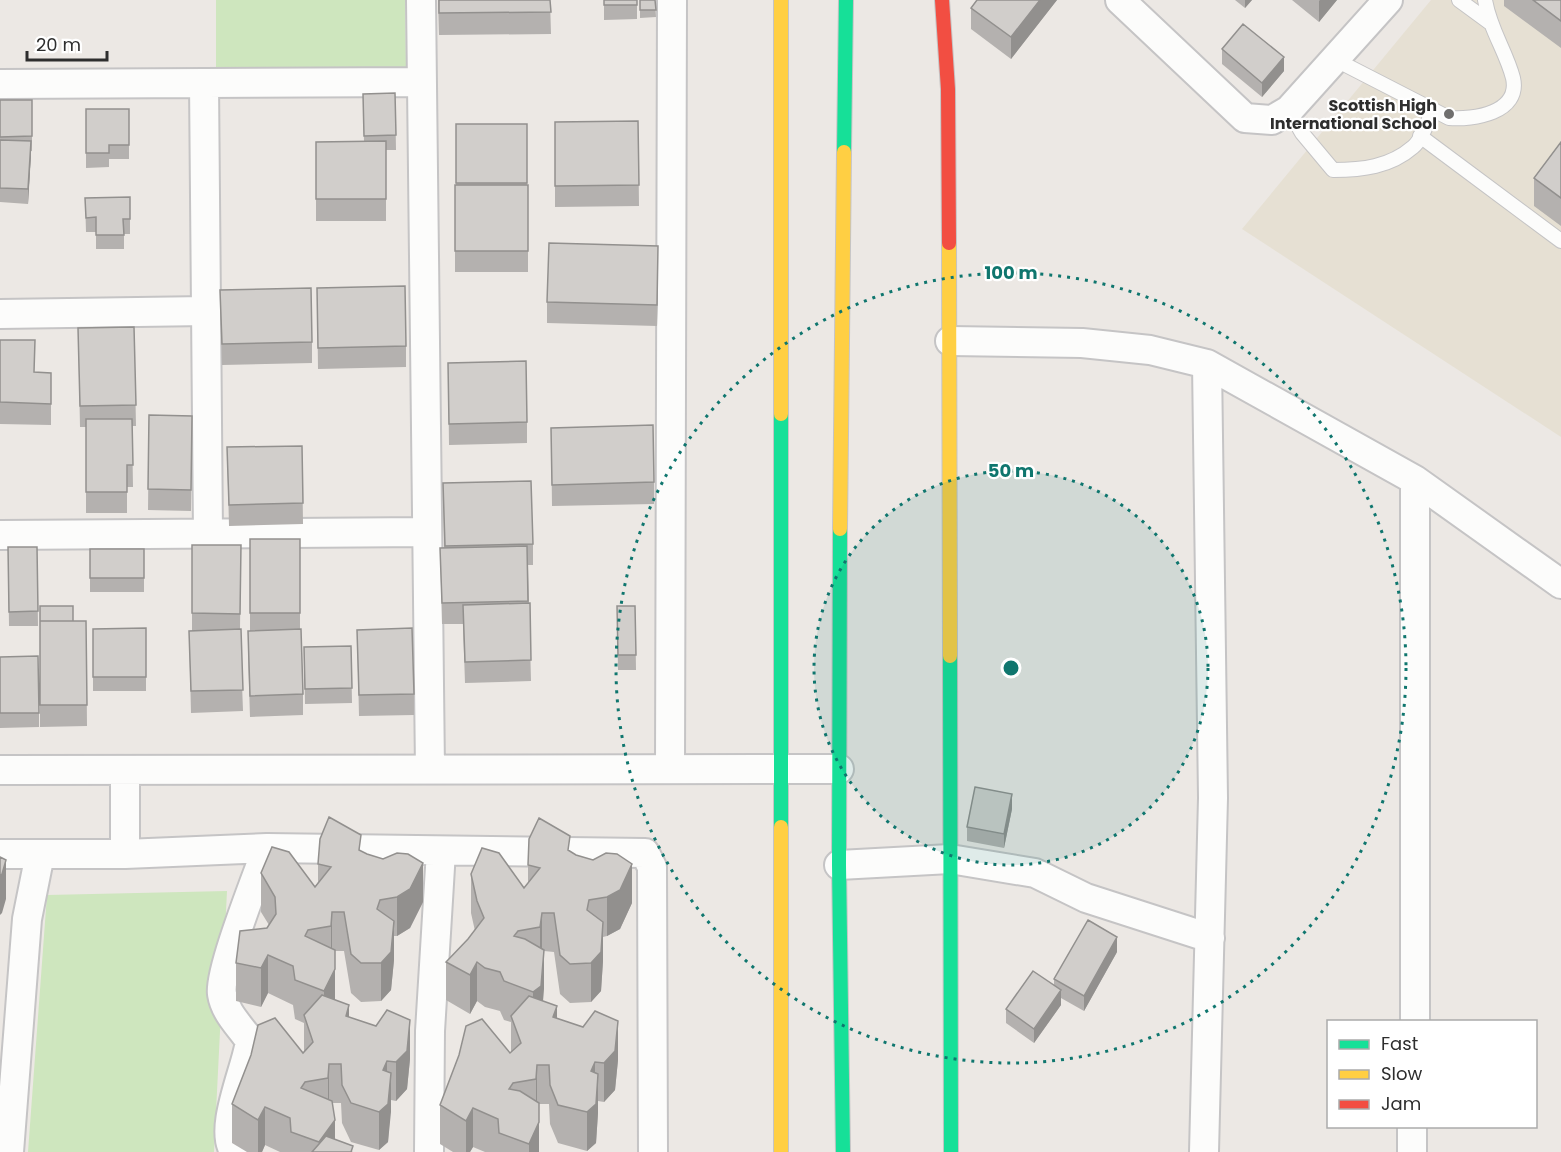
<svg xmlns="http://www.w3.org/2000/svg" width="1561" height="1152" font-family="Poppins,sans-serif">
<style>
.education{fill:#e6e0d3}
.green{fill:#cee6be}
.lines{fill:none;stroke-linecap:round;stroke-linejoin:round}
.lane-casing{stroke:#c5c4c5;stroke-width:16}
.street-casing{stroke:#c5c4c5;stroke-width:32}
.fast-casing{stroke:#c5c4c5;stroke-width:16}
.slow-casing{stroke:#c5c4c5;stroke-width:16}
.jam-casing{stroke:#c5c4c5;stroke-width:16}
.lane{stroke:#fcfcfb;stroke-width:14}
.street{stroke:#fcfcfb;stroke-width:28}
.fast{stroke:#16e098;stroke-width:14}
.slow{stroke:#ffcf43;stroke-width:14}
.jam{stroke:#f24e42;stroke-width:14}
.wall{fill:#b4b1af}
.shaded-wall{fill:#92908e}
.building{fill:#d1cecb;stroke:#92908e;stroke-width:1.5}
.ring{fill:none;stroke:#0f766e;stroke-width:3;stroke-dasharray:3 6}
.poi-dot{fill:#706f6e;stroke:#fff;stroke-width:2}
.labels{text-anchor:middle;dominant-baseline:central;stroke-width:4.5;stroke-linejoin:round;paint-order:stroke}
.poi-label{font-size:16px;font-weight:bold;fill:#2e2e2e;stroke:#fff;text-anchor:end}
.centre{fill:#0f766e;stroke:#fff;stroke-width:3}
.ring-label{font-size:18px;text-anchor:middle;font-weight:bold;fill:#0f766e;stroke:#fff;stroke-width:4.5;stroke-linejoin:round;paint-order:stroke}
</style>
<rect width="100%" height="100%" fill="#ece8e4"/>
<path class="education" d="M1431 0H1561V437L1242 229Z"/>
<path class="green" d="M216 0H405L406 67 216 69Z
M227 891 214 1152H28L47 895Z"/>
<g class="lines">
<defs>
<path id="lane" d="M1459 0 1489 22
M1336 60 1449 118C1473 120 1521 113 1513 78 1506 51 1490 30 1485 0
M1289 110 1302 133 1333 170C1362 170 1390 167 1413 147 1422 140 1428 120 1433 110
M1420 136 1561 241"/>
<path id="street" d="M421 0 430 769
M1120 0 1245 118 1272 120 1289 110 1388 0
M204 83 208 534
M0 84 422 82
M0 314 206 311
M950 341 1082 343 1150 350 1207 364 1415 480 1561 584
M0 535 427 532
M670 769 672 0
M0 770 839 769
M125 770V854
M0 854H125L267 848 645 853 652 867 653 1152
M839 865 950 859 1035 873 1086 898 1210 938
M1415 1022V480
M9 1152 27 919 40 854
M235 1152C217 1131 247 1067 250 1041 240 1026 225 1013 222 994 218 973 258 874 267 848
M429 1152 430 1031 441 851
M1204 1152 1213 798 1207 364
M1412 1152V1126"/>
<path id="fast" d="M844 152 846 0
M781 414V827
M840 529 839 865 843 1152
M950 656 951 1152"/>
<path id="slow" d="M781 0V414
M949 243 950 656
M840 529 844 152
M781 827V1152"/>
<path id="jam" d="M942 0 948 89 949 243"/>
</defs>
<use href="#lane" class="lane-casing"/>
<use href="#street" class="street-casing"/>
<use href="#fast" class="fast-casing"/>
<use href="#slow" class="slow-casing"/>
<use href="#jam" class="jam-casing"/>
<use href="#lane" class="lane"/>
<use href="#street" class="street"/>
<use href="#fast" class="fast"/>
<use href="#slow" class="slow"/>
<use href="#jam" class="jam"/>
</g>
<path class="wall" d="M438 0H550L551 34 439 35Z
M604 0H637V19L604 20Z
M640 0H655L656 17 640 18Z
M977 0H1057L1011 59 971 29V8Z
M1235 0H1252L1245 8Z
M1292 0H1337L1319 22Z
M1504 0H1561V48L1504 6Z
M1222 49 1284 71 1262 97 1222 64Z
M395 93 396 150H386V221H316V142L364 141 363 94Z
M0 100H32V151H31L28 204 0 202Z
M86 109H129V159H109V167L86 168Z
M638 121 639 206 555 207V122Z
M456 124H527V185H528V272H455V185H456Z
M1561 142V226L1534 206V178Z
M130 197V234H124V249H96V232H86L85 198Z
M658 267 657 326 547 323V302Z
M317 288 406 346V367L318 369Z
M220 290 312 342V363L222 365Z
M134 327 136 426H132L133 487H127V513H86V427H80L78 328Z
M0 340 34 372 51 373V425L0 424Z
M448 363 527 422V443L449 445Z
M149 415 192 416 191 511 148 510Z
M551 428 654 482V504L552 506Z
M302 446 303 524 229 526 227 447Z
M443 483 533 544V565H528L531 681 465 683 463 624H442L440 548H444Z
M250 539H300V629L303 694V715L250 717 248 653V631H250Z
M192 545H241L240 629 243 711 191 713 189 631H192Z
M8 547H37L38 626H9Z
M90 549H144V592H90Z
M617 606H635L636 670H618Z
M73 621H86L87 726 40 727V642Z
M146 628V691H93V629Z
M357 630 414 694V715L359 716Z
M351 646 352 703 305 704 304 647Z
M0 657 39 713V727L0 728Z
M1012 809 1004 848 967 841V827Z
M361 851 423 902 410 928 397 936H394V960L391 990 381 1001 361 1002 351 993 344 951H335V1000L349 1018 410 1059 407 1089 396 1101 391 1100 388 1142 379 1150 351 1142 342 1123 341 1103H332L335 1139 353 1152H280L265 1145 262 1152H247L232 1143V1104L304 1052V1023L295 1019 293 1005 268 993 261 1007 236 1001V963L269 925 261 912V873L315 887 318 882V864Z
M570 851 632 903 620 929 607 936 603 937V961L601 991 591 1002 570 1003 560 994 554 952 544 951 543 1001 557 1018 618 1060 615 1090 604 1102 598 1101V1113L596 1143 587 1151 558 1143 550 1124 549 1104H539V1152H485L473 1147 470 1152H453L440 1144V1105L511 1052V1022L504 1020 500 1011 485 1007 477 1001 470 1014 446 1000V962L468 939 475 931 471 913V874L524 888 528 883V865Z
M1117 952 1084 1011 1061 998V1005L1034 1043 1006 1023V1009L1054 985V979Z"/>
<path class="shaded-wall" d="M1040 0H1057L1011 59V37Z
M1245 0H1252L1245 8Z
M1320 0H1337L1319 22V1Z
M1284 57V71L1262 97V83Z
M31 141V155L28 204V189Z
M658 246V267L657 326V305Z
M1012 794V809L1004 848V834Z
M6 860V899L2 913 0 915V876Z
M423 863V902L410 928 397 936V897Z
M632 864V903L620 929 607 936V897Z
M332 912V951L331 965V926Z
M542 913V951L540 966V927Z
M394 921V960L391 990 381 1001V963Z
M603 922V961L601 991 591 1002V963Z
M1117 937V952L1084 1011V996Z
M335 950V1008L324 1030V991Z
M544 950V989L541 1025 533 1030V992Z
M268 955V993L261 1007V968Z
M477 962V1001L470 1014V975Z
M1061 990V1005L1034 1043V1029Z
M349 1005V1044L346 1016Z
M557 1006V1044L553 1017Z
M410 1020V1059L407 1089 396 1101V1062Z
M618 1021V1060L615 1090 604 1102V1063Z
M387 1061V1100L391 1073V1112L388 1142 379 1150V1112L383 1070Z
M595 1062V1101L598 1074V1113L596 1143 587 1151V1112L591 1071Z
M329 1064V1103L328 1117V1078Z
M537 1065V1104L536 1118V1079Z
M539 1103V1152H529V1144Z
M265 1107V1145L262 1152H258V1120Z
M473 1108V1147L470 1152H466V1121Z
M335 1120V1152H319V1142Z"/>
<path class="building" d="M439 0H550L551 12 439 13Z
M604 0H637V5H604Z
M640 0H655L656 10H640Z
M977 0H1040L1011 37 971 8Z
M1533 0H1561V21Z
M1243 24 1284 57 1262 83 1222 49Z
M395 93 396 135 364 136 363 94Z
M0 100H32V136L0 137Z
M86 109H129V145H109V153H86Z
M638 121 639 185 555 186V122Z
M456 124H527V183H456Z
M0 140 31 141 28 189 0 188Z
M386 141V199H316V142Z
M1561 142V198L1534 178Z
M455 185H528V251H455Z
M130 197V219H123L124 235H96V217L86 218 85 198Z
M549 243 658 246 657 305 547 302Z
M405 286 406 346 318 348 317 288Z
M311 288 312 342 222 344 220 290Z
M134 327 136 405 80 406 78 328Z
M0 340H35L34 372 51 373V404L0 402Z
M526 361 527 422 449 424 448 363Z
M149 415 192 416 191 490 148 489Z
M86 419H132L133 465H127V492H86Z
M653 425 654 482 552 485 551 428Z
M302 446 303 503 229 505 227 447Z
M531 481 533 544 445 546 443 483Z
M250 539H300V613H250Z
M192 545H241L240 614 192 613Z
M527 546 528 601 442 603 440 548Z
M8 547H37L38 611 9 612Z
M90 549H144V578H90Z
M530 603 531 660 465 662 463 605Z
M40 606H73V621H40Z
M617 606H635L636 655H618Z
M40 621H86L87 705H40Z
M146 628V677H93V629Z
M412 628 414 694 359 695 357 630Z
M241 629 243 690 191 691 189 631Z
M301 629 303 694 250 696 248 631Z
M351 646 352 688 305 689 304 647Z
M38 656 39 713H0V657Z
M975 787 1012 794 1004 834 967 827Z
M329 817 361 835 359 850 367 854 383 859 397 853 408 854 423 863 410 889 397 897 380 900 377 909 394 921 391 952 381 963H361L351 954 344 912H332L331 926 308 930 305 936 335 950V969L324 991 295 980 293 966 268 955 261 968 236 963 240 931 267 928 276 914 275 897 261 873 272 847 289 852 315 887 331 867 318 864 320 839Z
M539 818 570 836 568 850 576 855 593 860 606 853 617 854 632 864 620 890 607 897 589 900 587 910 603 922 601 952 591 963 570 964 560 955 554 913H542L540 927 518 931 514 936 525 939 544 950 541 986 533 992 504 981 500 972 485 968 477 962 470 975 446 962 468 939 484 918 477 901 471 874 482 848 499 853 524 888 540 868 528 865 529 839Z
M0 857 6 860 2 874 0 876Z
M1088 920 1117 937 1084 996 1054 979Z
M1033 971 1061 990 1034 1029 1006 1009Z
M322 995 349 1005 346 1016 376 1026 387 1010 410 1020 407 1051 396 1062 387 1061 383 1070 391 1073 388 1104 379 1112 351 1103 342 1085 341 1064H329L328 1078 305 1082 301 1088 332 1101 335 1120 319 1142 291 1132 290 1118 265 1107 258 1120 232 1104 251 1055 258 1025 275 1018 303 1053 313 1042 304 1015Z
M529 996 557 1006 553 1017 583 1027 595 1011 618 1021 615 1051 604 1063 595 1062 591 1071 598 1074 596 1104 587 1112 558 1105 550 1085 549 1065H537L536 1079 513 1083 509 1089 520 1091 539 1103V1122L529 1144 499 1133 498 1119 473 1108 466 1121 440 1105 459 1055 466 1026 482 1019 510 1053 521 1043 511 1016Z
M326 1136 353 1146 351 1152H312Z"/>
<circle cx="1011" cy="668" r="197" fill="#0f766e" fill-opacity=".12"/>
<g class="ring">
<circle cx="1011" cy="668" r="197"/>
<circle cx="1011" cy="668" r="395"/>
</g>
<circle class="poi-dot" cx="1449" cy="114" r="6"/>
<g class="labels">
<g class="poi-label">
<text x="1437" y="105">Scottish High<tspan x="1437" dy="18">International School</tspan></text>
</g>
</g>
<circle cx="1011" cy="668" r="9" class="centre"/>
<g class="ring-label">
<text x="1011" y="279">100 m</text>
<text x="1011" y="477">50 m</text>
</g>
<rect x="1327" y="1020" width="210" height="108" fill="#ffffff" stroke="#ababab" stroke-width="1.5"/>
<rect x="1339" y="1040" width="30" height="9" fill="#16e098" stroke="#ababab" stroke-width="1.5"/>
<text x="1381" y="1050" font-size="18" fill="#2e2e2e">Fast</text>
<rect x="1339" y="1070" width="30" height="9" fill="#ffcf43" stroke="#ababab" stroke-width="1.5"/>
<text x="1381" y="1080" font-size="18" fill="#2e2e2e">Slow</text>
<rect x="1339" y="1100" width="30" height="9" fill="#f24e42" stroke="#ababab" stroke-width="1.5"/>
<text x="1381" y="1110" font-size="18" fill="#2e2e2e">Jam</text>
<path d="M27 51v9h80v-9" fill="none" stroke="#2e2e2e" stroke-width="3"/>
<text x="36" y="51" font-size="18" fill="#2e2e2e" stroke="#ffffff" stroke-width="4.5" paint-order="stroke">20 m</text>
</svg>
